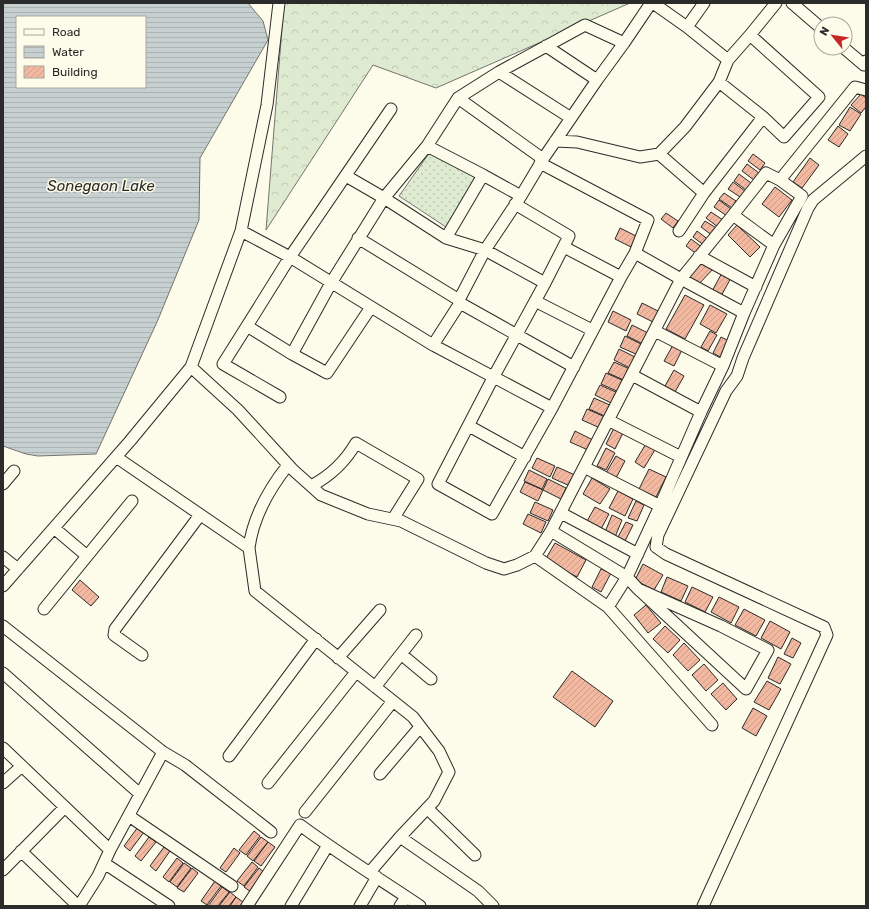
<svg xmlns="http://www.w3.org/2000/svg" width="869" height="909" font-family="Rubik,sans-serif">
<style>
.forest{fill:url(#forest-crowns);stroke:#74746e}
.garden{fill:url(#garden-dots);stroke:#74746e}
.water{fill:url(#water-rules);stroke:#74746e;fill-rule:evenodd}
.building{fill:url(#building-hatch);stroke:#2b2b2b}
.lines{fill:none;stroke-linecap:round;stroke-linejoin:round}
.minor-casing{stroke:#2b2b2b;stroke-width:13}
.minor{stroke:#fdfbea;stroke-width:11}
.labels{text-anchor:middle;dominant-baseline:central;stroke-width:3;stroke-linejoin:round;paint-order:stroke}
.water-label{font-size:15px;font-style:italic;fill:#2b2b2b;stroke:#fdfbea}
</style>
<defs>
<pattern id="forest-crowns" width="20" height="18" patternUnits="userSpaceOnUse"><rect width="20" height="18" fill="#deebd1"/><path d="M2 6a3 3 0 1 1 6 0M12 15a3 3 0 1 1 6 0" fill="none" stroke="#bfcab4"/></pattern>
<pattern id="garden-dots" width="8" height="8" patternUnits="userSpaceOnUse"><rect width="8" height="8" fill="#deebd1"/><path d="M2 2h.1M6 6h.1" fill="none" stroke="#bfcab4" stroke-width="1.8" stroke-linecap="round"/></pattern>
<pattern id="water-rules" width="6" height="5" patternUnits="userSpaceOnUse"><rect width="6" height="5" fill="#c7d0d0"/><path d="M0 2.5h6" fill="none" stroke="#abb3b3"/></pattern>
<pattern id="building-hatch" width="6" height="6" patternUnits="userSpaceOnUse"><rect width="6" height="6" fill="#f2b8a0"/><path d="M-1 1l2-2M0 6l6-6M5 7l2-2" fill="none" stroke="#d09e8a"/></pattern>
</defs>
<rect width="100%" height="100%" fill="#fdfbea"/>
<path class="forest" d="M284 3H630L436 88 373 65 266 230Z"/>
<path class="garden" d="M430 152 476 177 446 227 399 196Z"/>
<path class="water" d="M3 3H248L263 21 268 40 200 158 199 220 157 322 96 454 38 456 26 454 3 446ZM17 17H145V87H17Z"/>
<path class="building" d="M861 94 866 98V107L861 113 851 105Z
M850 107 861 114 850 131 839 125Z
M838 126 848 134 839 147 828 140Z
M753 154 765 163 760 170 748 161Z
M810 158 819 165 802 188 793 182Z
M747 164 759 173 754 180 742 171Z
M739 174 751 183 746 190 734 181Z
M733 182 745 191 740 197 728 189Z
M775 187 792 200 779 217 762 204Z
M724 193 736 201 732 208 719 199Z
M719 200 731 209 727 216 714 207Z
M711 212 723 220 718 227 706 218Z
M666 213 678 221 673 228 661 219Z
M705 221 718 229 713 236 701 227Z
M737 225 760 247 750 257 728 235Z
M620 228 638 237 633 248 615 239Z
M697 231 709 240 705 246 693 237Z
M691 239 703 248 698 255 686 246Z
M704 261 713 269 698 285 689 276Z
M723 271 732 276 720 298 711 293Z
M685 295 704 305 685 339 666 329Z
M642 303 660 312 655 323 637 314Z
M710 305 727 314 716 333 700 324Z
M613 311 631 320 626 331 608 322Z
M632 325 650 334 645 345 627 336Z
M710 331 717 335 708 351 701 347Z
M625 336 643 345 638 355 620 347Z
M721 337 731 342 722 358 713 353Z
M673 345 682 350 674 366 664 361Z
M619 349 637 358 632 369 614 360Z
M614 362 632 370 626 381 608 373Z
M674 370 684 376 675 392 665 386Z
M606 373 624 381 619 392 601 384Z
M600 385 618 393 613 404 595 395Z
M594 398 612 406 607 417 589 409Z
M587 409 605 417 600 428 582 420Z
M615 426 624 431 615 449 606 444Z
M575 431 593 440 588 450 570 442Z
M647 442 656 448 644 468 635 462Z
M606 448 615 453 606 470 597 466Z
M616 456 625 461 616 478 606 473Z
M537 458 555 466 550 477 532 468Z
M557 467 575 475 570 486 552 478Z
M649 469 666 477 656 497 639 489Z
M529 470 547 479 542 489 524 481Z
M592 478 610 489 600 504 583 494Z
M548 479 566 488 561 499 543 490Z
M525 482 543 490 538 501 520 492Z
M618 491 633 499 625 516 609 508Z
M636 501 644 505 637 521 628 518Z
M535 502 553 510 548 521 530 513Z
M595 507 609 514 601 529 587 521Z
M528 514 546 522 541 533 523 524Z
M612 515 622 520 615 537 605 532Z
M626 522 633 525 625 541 618 537Z
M555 543 586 560 577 577 545 560Z
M643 564 663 575 654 590 635 580Z
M601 569 611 573 601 592 592 587Z
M667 577 688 586 681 601 661 592Z
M80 580 99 597 91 606 72 590Z
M692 587 713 597 705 612 685 602Z
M719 597 739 607 731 623 711 612Z
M646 605 661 623 648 633 634 615Z
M744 609 765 620 756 636 735 625Z
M770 621 790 632 781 649 761 638Z
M665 626 680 640 668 653 653 639Z
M792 638 801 643 793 658 784 654Z
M684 643 700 660 688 671 673 655Z
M778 657 791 664 780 684 768 678Z
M704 664 718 680 706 691 692 675Z
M572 671 613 701 595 727 553 697Z
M767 681 781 689 769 710 754 702Z
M723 683 737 699 726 710 711 694Z
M753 708 767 716 756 736 742 728Z
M138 827 144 832 130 851 124 846Z
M254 831 260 836 246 855 239 850Z
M149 837 156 842 141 861 135 856Z
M261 837 268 842 253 861 247 856Z
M268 842 275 847 261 866 254 861Z
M164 847 170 851 156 871 150 866Z
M234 848 240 853 226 872 220 868Z
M177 858 183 863 169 882 163 877Z
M252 862 258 867 244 886 237 881Z
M184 863 191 868 177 887 170 882Z
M192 868 198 873 184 892 177 888Z
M259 868 265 873 251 892 244 887Z
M215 881 221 886 207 905 201 901Z
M222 887 229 892 218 906H208Z
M230 892 236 897 229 906H219Z
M236 897 243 902 240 906H230Z"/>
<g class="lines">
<defs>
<path id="minor" d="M279 3 267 105 241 231 290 257 433 345 552 408
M792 3 821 28
M687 27 704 3
M624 43 651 3
M844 48 864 65 866 61
M728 60 750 35 776 3
M499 72 571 118
M719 82 763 117
M458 98 543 159
M555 141 577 142 640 157 659 154 685 127 719 82 728 60 687 27 653 3
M427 146 483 175 521 196
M659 154 704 193
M540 163 648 220 635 253
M483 175 446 238 384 198 427 146 458 98 499 72 585 25 624 43 597 80 546 46
M346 176 384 198 331 283 292 354 247 326 290 257 391 109
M515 204 569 236 545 283 494 376 438 484 492 514 552 408 621 277 635 253 681 279 733 215 766 173 780 180 855 87 866 90
M733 215 774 245
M679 231 704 193 763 117 784 137 819 97 750 35
M358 238 459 300
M446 238 485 250 545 283
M564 247 621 277
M699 256 756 287
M535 301 592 330
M460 303 574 367
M247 326 223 364 280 397
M655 331 723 366 744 313
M433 345 460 303 459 300 485 250 521 196 543 159 597 80
M292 354 327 373 371 307
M191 367 238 410 292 469 321 495 368 514 401 521 486 563 504 569 517 565 535 556 551 531 681 279 744 313 774 245 802 196 780 180
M632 375 701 412
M608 420 681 457
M469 426 525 457
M116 457 249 548 255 591 413 717 439 751 449 772 434 801 400 837 370 872
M584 467 660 506 701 412 723 366
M3 484 14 471
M311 486C330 476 345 462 356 443L418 479 393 519
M561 513 638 554
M54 528 87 556
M551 531 627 577 638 589 746 689 768 650 721 626 638 589
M249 548C253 517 269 489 288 465
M535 556 608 607 712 725
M3 557 18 569
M3 586 130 441 191 367 241 231
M608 607 627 577 660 506
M44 609 132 501
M3 626 163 752 110 850
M401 654 431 679
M142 655 114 635 115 629 200 515
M338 658 380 610
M3 673 140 794
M375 687 416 635
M3 748 110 850 98 876 79 906
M163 752 185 765 271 832
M229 756 316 639
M380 774 420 727
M3 783 22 766
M268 783 356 672
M427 808 475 855
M305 812 393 701
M129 816 232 886
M400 837 478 891 493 906
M21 851 78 906
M104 863 169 906
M3 870 65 807
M247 906 300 825C339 854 380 879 420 906
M291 906 328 845
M360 906 377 877
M400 906 406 897
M703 906 827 635 824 627 666 554 656 547 658 535 726 391 737 376 743 358 808 208 813 200 866 156"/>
</defs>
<use href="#minor" class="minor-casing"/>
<use href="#minor" class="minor"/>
</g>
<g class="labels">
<g class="water-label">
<text x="101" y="186">Sonegaon Lake</text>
</g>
</g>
<rect width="869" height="909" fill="none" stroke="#2b2b2b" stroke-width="8"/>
<rect x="16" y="16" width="130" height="72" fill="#fdfbea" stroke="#a9a89e"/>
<rect x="24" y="29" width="20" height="6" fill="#fdfbea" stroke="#a9a89e"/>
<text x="52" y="36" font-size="12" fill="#2b2b2b">Road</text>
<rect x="24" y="46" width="20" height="12" fill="url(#water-rules)" stroke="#a9a89e"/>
<text x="52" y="56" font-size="12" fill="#2b2b2b">Water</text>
<rect x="24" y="66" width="20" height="12" fill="url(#building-hatch)" stroke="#a9a89e"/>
<text x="52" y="76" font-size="12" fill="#2b2b2b">Building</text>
<g transform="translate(833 36) rotate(300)"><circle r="19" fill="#fdfbea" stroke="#a9a89e"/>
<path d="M0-3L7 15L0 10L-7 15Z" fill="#c62828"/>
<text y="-6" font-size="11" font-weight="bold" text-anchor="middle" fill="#2b2b2b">N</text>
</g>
</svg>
